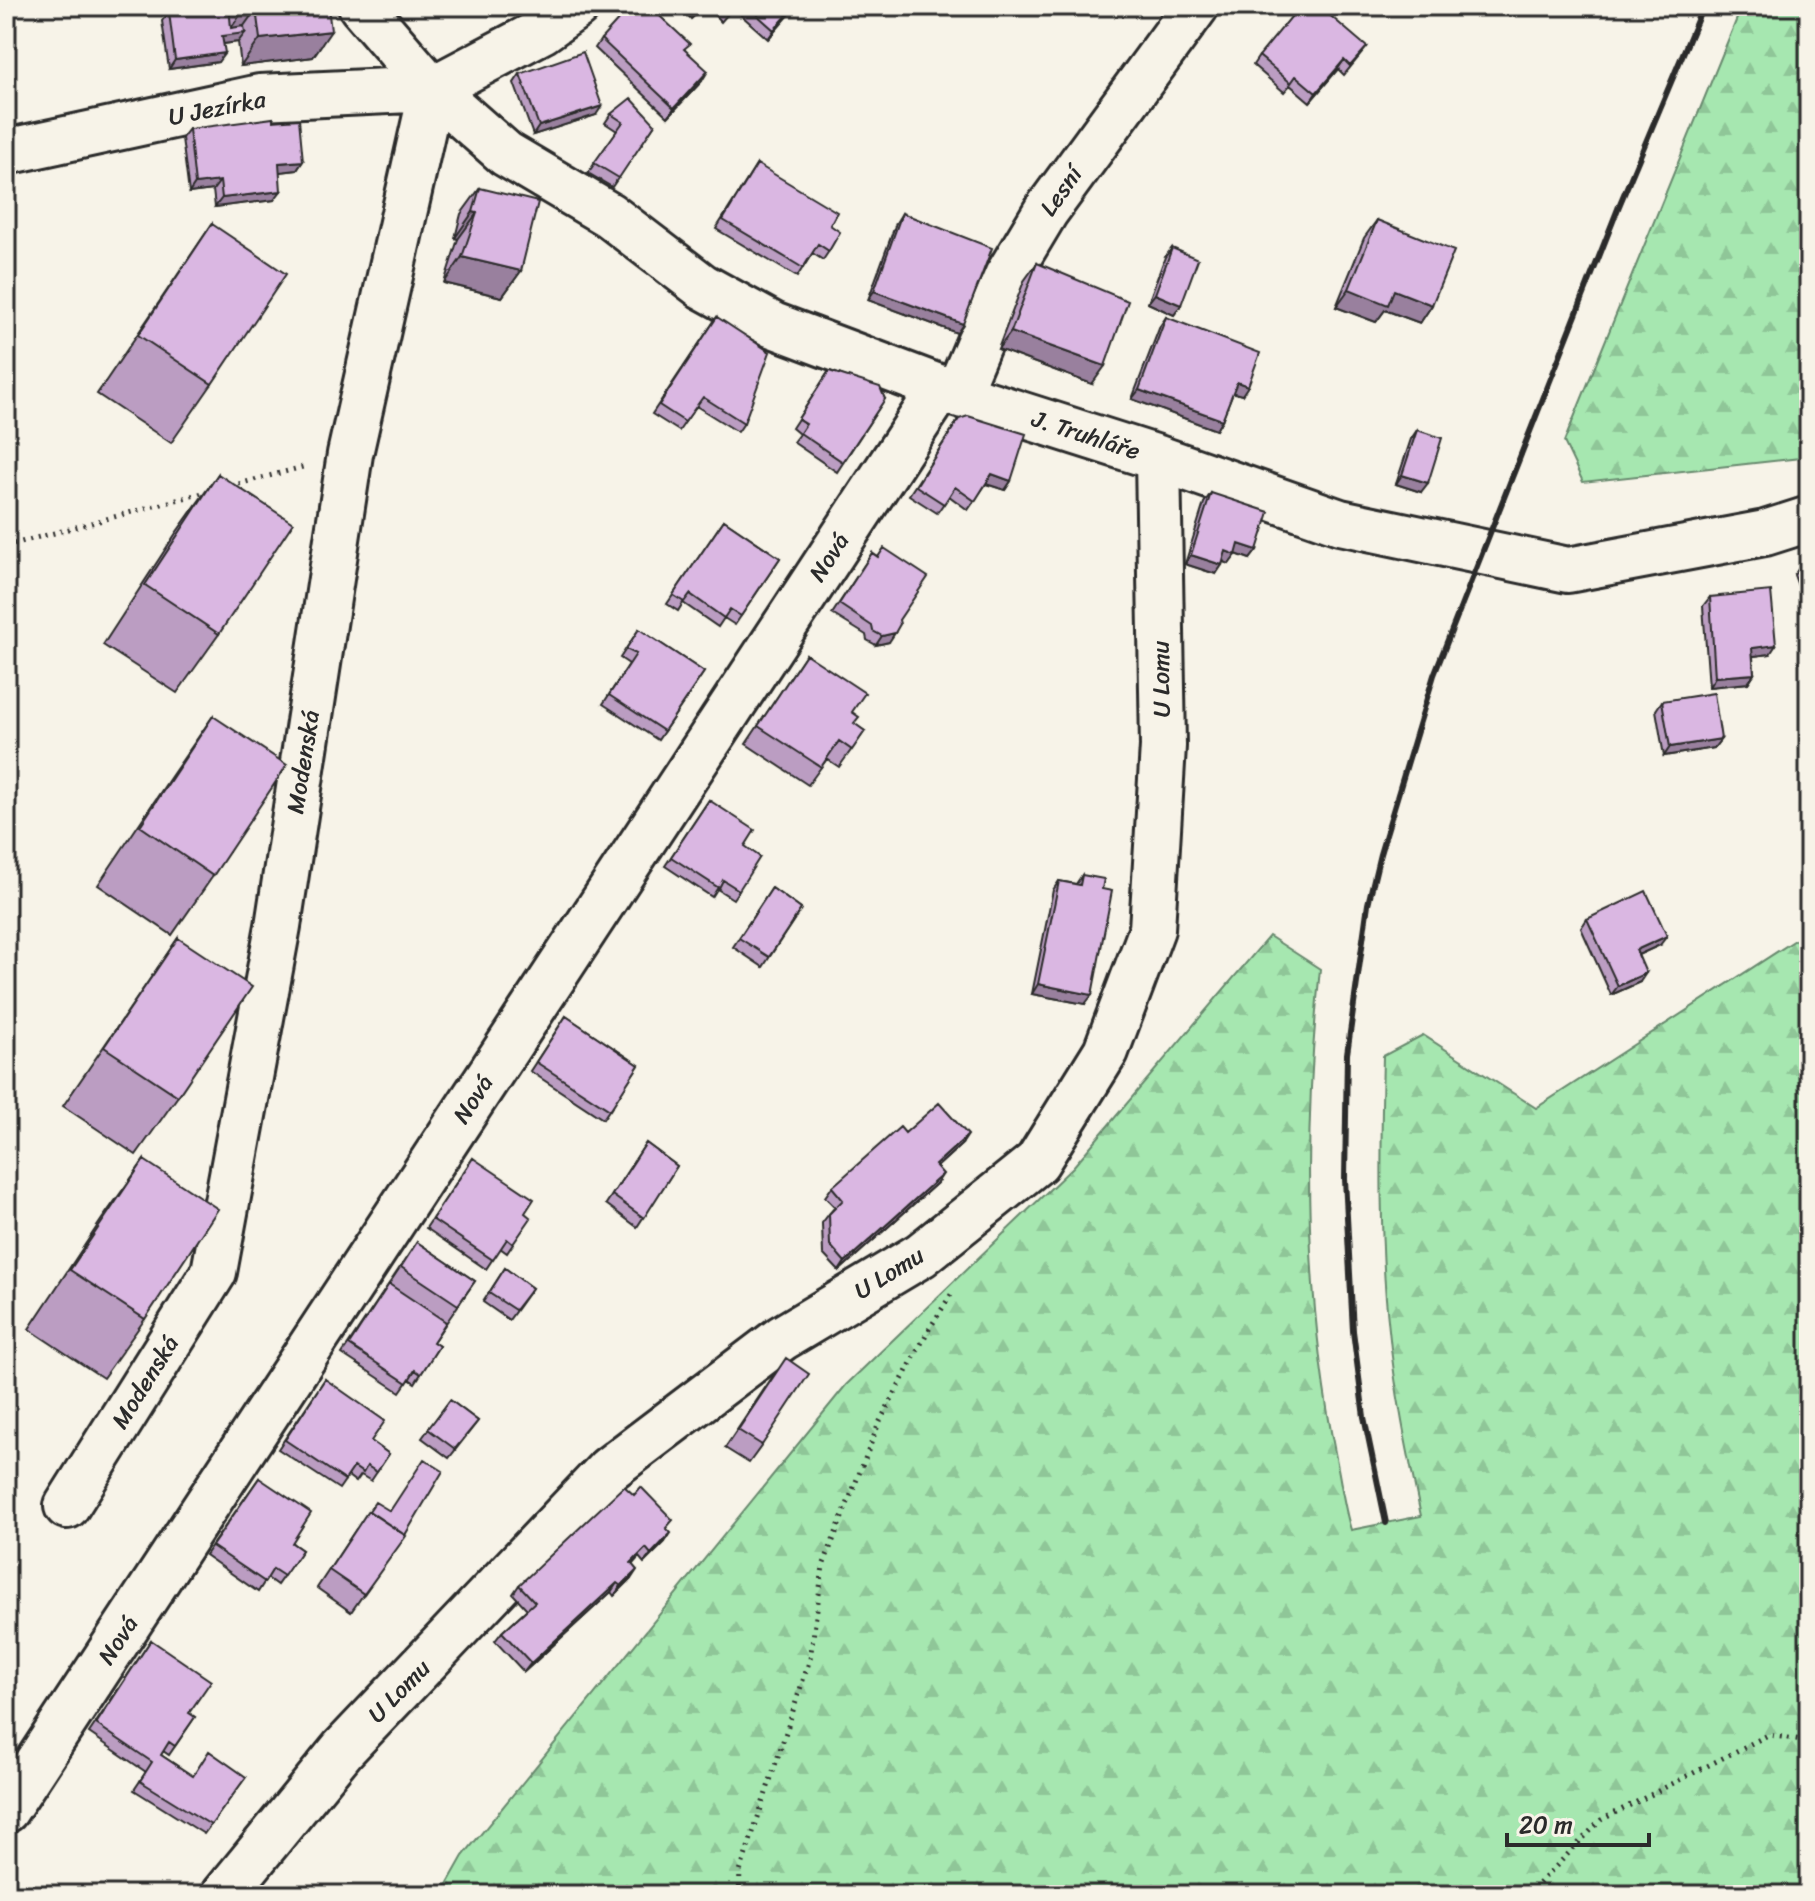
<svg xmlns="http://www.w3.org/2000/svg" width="1815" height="1901" font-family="Sriracha,sans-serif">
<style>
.forest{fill:url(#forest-firs);stroke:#68896e;stroke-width:2}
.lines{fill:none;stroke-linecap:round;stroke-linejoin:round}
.minor-casing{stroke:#2b2b2b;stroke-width:50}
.path{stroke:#2b2b2b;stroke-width:5;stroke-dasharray:2 6;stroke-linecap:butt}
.minor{stroke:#f7f3e8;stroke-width:44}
.rail{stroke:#2b2b2b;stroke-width:6}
.wall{fill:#bb9dc2;stroke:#2b2b2b;stroke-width:2}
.shaded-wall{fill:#99809e;stroke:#2b2b2b;stroke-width:2}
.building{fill:#dab7e2;stroke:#2b2b2b;stroke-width:2}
.labels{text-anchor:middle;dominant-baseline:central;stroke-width:8;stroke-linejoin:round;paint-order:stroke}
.street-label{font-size:24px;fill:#2b2b2b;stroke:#f7f3e8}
</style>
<defs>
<pattern id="forest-firs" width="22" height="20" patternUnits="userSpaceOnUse" patternTransform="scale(2)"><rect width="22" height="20" fill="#a6e7b0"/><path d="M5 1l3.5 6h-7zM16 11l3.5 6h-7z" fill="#8fc698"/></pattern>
</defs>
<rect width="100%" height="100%" fill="#f7f3e8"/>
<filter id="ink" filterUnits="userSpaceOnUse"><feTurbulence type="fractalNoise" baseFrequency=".0125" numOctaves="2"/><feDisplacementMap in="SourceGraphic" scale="16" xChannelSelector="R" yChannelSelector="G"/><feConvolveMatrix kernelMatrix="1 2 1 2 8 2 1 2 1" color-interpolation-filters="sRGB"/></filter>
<g filter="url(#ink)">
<path class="forest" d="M1742 6H1809V457L1583 482 1564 442Z
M1809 931V1895H441L463 1856 846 1385 1073 1167 1269 936 1320 969C1303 1131 1304 1298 1336 1458 1341 1482 1344 1507 1351 1530L1421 1516C1408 1454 1395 1393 1389 1330 1379 1239 1381 1147 1383 1056L1423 1035 1536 1108Z"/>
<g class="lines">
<defs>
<path id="minor" d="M361 6 432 89 506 154 609 215 702 286 773 325 957 394 1158 458 1340 522 1568 570 1765 533 1809 519
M6 152 260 97 432 89 542 31 577 6
M957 394 1007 276 1046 211 1196 6
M67 1506 214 1272 278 926 350 454 432 89
M6 1810 941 388
M224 1895 343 1749 609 1469 782 1338 921 1255 1037 1162 1106 1051 1152 929 1163 746 1158 458"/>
</defs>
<use href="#minor" class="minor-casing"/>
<path class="path" d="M231 486 303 467
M6 546 210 491
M739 1895 740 1872 810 1659 823 1566 879 1423 928 1331 952 1293
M1528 1895 1601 1820 1768 1735 1809 1741"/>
<use href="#minor" class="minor"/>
<path class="rail" d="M1386 1523 1364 1417 1353 1331 1345 1179 1347 1054 1368 904 1380 854 1434 675 1619 206 1703 6"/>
</g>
<path class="wall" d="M214 6H328L313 57 241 66 238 42 223 44 218 62 169 69 162 21 169 12Z
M680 6H705L691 19Z
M706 6H796L768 39 733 8 721 22Z
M601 39 685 50 702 81 668 117 595 48Z
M1367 47 1344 75 1338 69 1310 102 1290 85 1284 92 1253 65 1259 56Z
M520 74 596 115 533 135 514 83Z
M611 114 655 124 612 187 588 173 617 131 605 123Z
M189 129 303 161 297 170 279 172 274 200 215 207 213 190 189 193 182 138Z
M757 164 830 225 829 251 823 260 812 253 797 277 716 229Z
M480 188 521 271 502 297 444 283 458 239 455 238 461 214Z
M902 213 963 324 957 333 868 300 896 223Z
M1377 220 1432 305 1420 323 1385 310 1376 322 1336 307 1364 238Z
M212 224V384L171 443 97 394Z
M1172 248 1181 305 1174 315 1148 303 1165 257Z
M1037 263 1092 384 998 349 1024 281Z
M717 317 744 423 738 432 696 406 679 431 652 414Z
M1166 317 1242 395 1233 392 1222 420 1216 430 1132 399 1160 326Z
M829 371 885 399 837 472 793 442 799 434 792 428Z
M959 419 1011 481 1005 490 986 484 968 510 949 496 937 513 909 495Z
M1417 430 1421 492 1396 484 1411 439Z
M218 474 219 634 177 693 103 645 176 533Z
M1211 493 1257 550 1250 559 1236 554 1229 564 1223 562 1216 574 1185 564 1204 503Z
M724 520 780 558 735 625 724 618 718 627 683 603 678 611 667 604Z
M872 553 889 642 876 645 867 640 866 635 832 614Z
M1809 556V616L1794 575 1807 557Z
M1710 597 1770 654 1753 656 1754 674 1748 683 1709 687 1703 606Z
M639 629 704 672 658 740 603 704 629 664 620 658Z
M806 654 852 712 854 724 865 731 839 767 827 759 808 785 746 744Z
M1662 701 1721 739 1714 748 1664 756 1656 710Z
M213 716V876L172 935 98 885 172 775Z
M709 800 745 846 739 890 733 899 717 889 712 897 665 866Z
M1082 875 1085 1004 1032 994 1053 890 1059 881 1076 884Z
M772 888 801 909 763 967 733 947Z
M1587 919 1660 945 1638 955 1640 982 1611 995 1581 928Z
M178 938V1096L136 1155 63 1106Z
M566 1016 639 1065 603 1119 530 1071Z
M905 1133 962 1144 937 1167V1183L839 1271 823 1254 822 1223 829 1214 835 1207 825 1197 832 1187Z
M646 1143 677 1166 637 1227 606 1204Z
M473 1158 525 1213 513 1244 507 1253 500 1248 486 1269 426 1228Z
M144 1160 145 1319 103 1378 29 1329 102 1219Z
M417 1242 475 1281 433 1342 439 1346 415 1383 409 1379 400 1392 342 1354Z
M505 1268 532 1288 509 1320 483 1302Z
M773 1376 762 1445 749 1463 725 1448Z
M325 1379 371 1441 389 1454 371 1481 361 1475 356 1482 348 1476 339 1489 278 1449Z
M450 1400 478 1421 449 1458 422 1438Z
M259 1478 292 1543 302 1550 277 1585 267 1578 258 1592 205 1555Z
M356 1529 405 1535 351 1612 317 1588Z
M667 1529 665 1542 644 1563 639 1557 632 1565 631 1579 614 1596 611 1592 524 1672 495 1641 502 1632 527 1609 513 1594 519 1585Z
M151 1640 189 1713 195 1717 169 1755 163 1751 161 1755 192 1776 246 1777 204 1834 134 1790 146 1772 89 1733Z"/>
<path class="shaded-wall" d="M702 6H705L691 19 698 10Z
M796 6 790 14 768 39 774 30Z
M256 9 239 33H245L238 42 216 45 222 36 226 35 243 11Z
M331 31 313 57 241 66 260 39Z
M225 53 218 62 169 69 175 60Z
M1344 60 1338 69 1310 102 1316 93Z
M708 71 702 81 668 117 674 108Z
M602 106 596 115 533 135 539 126Z
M303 161 297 170 272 173 279 163Z
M220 181 213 190 189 193 195 184Z
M281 191 274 200 215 207 222 198Z
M473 212 477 213 458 239 455 238Z
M462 257 521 271 502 297 444 283Z
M1349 289 1394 290 1432 305 1420 323 1385 310 1376 322 1336 307Z
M874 291 963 324 957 333 868 300Z
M1155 294 1181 305 1174 315 1148 303Z
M1011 332 1105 366 1092 384 998 349Z
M1237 382 1248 386 1242 395 1230 392Z
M1139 390 1222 420 1216 430 1132 399Z
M992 474 1011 481 1005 490 986 484Z
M1402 475 1428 483 1421 492 1396 484Z
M1239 544 1257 550 1250 559 1233 553Z
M1226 551 1236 555 1229 564 1220 560Z
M1191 555 1222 565 1216 574 1185 564Z
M895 633 889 642 876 645 882 636Z
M1776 645 1770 654 1746 657 1752 648Z
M1754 674 1748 683 1709 687 1715 677Z
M1721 739 1714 748 1664 756 1670 747Z
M1667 936 1660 945 1629 959 1636 950Z
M1646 973 1640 982 1611 995 1618 986Z
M1038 984 1092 995 1085 1004 1032 994Z
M968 1135 962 1144 929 1174 935 1165Z
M943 1174 937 1183 839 1271 845 1262Z
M671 1533 665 1542 644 1563 651 1554Z
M637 1570 631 1579 614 1596 621 1586Z
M617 1583 611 1592 524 1672 531 1663Z"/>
<path class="building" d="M214 6H229L231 28 244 26 245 33 222 36 225 53 175 60 169 12Z
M243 6H328L331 31 260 39 256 9 243 11Z
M631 6H649L690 44 684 49 708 71 674 108 601 39Z
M721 6H734L728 13Z
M747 6H795L774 30Z
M1300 6H1319L1367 47 1350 66 1344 60 1316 93 1296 76 1291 83 1259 56Z
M583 52 602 106 539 126 520 74Z
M631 98 655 124 619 178 594 163 623 122 611 114Z
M273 118V121L299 119 303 161 279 163 281 191 222 198 220 181 195 184 189 129Z
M757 164 837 212 830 225 840 232 829 251 818 244 803 268 723 220Z
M480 188 538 202 521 271 462 257 477 213 473 212Z
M902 213 992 248 963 324 874 291Z
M1377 220 1454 251 1432 305 1394 290 1388 305 1349 289Z
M212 224 286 274 212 384 138 335Z
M1172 248 1198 259 1181 305 1155 294Z
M1037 263 1128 301 1105 366 1011 332Z
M717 317 770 352 744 423 703 397 685 422 659 405Z
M1166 317 1260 353 1248 386 1237 382 1222 420 1139 390Z
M829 371 880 387 885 399 843 462 800 433 806 424 798 419Z
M968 416 1026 434 1011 481 992 474 975 501 955 487 944 504 916 486 959 419Z
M1417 430 1442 438 1428 483 1402 475Z
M218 474 293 523 219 634 145 585Z
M1211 493 1269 512 1257 550 1239 544 1236 555 1226 551 1222 565 1191 555Z
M724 520 780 558 741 616 730 609 724 618 690 594 684 602 673 595Z
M884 548 928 577 899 620 900 624 895 633 882 636 873 631 872 626 839 604 872 553 878 557Z
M1771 591 1776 645 1752 648 1754 674 1715 677 1710 597Z
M639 629 704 672 664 731 609 695 636 654 626 649Z
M806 654 865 693 852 712 859 717 854 723 865 731 852 750 839 741 821 767 758 726Z
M1714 693 1721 739 1670 747 1662 701Z
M213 716 287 765 213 876 140 826Z
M709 800 755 830 745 846 760 857 739 890 723 880 719 888 671 857Z
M1082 875 1104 879 1102 889 1112 891 1092 995 1038 984 1059 881 1080 885Z
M772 888 801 909 769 957 739 938Z
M1646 891 1667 936 1636 950 1646 973 1618 986 1587 919Z
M178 938 252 987 178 1096 104 1047Z
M566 1016 639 1065 610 1110 536 1062Z
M939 1103 968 1135 935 1165 943 1174 845 1262 830 1245 829 1214 843 1200 832 1187 900 1127 905 1133Z
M646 1143 677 1166 644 1218 612 1195Z
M473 1158 534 1199 525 1213 531 1218 513 1244 507 1239 493 1260 432 1219Z
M144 1160 218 1209 145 1319 70 1270Z
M417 1242 475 1281 458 1305 401 1267Z
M505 1268 532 1288 515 1310 489 1293Z
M389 1284 446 1322 433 1342 439 1346 421 1374 415 1370 407 1383 349 1345Z
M786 1358 809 1374 762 1445 738 1430Z
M325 1379 385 1421 371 1441 389 1454 377 1472 367 1466 363 1473 354 1467 345 1480 285 1440Z
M450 1400 478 1421 455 1449 428 1429Z
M424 1459 443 1471 405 1535 369 1511 375 1502 390 1511Z
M259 1478 311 1513 292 1543 302 1550 284 1576 273 1569 265 1582 212 1546Z
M624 1486 634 1495 641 1487 673 1520 666 1528 671 1533 651 1554 646 1548 631 1563 637 1570 621 1586 617 1583 531 1663 502 1632 535 1602 519 1585Z
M368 1511 406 1536 364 1594 329 1570Z
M151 1640 211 1681 189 1713 195 1717 175 1746 169 1742 161 1755 193 1776 209 1751 246 1777 211 1825 140 1781 152 1762 96 1724Z"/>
</g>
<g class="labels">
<g class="street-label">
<text transform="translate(217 108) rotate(-11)">U Jezírka</text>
<text transform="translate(1061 191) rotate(-55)">Lesní</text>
<text transform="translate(1086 435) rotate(18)">J. Truhláře</text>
<text transform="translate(829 557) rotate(-57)">Nová</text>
<text transform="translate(1161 679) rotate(-91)">U Lomu</text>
<text transform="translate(303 762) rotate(-81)">Modenská</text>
<text transform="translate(473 1099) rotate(-57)">Nová</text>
<text transform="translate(889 1273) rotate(-32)">U Lomu</text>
<text transform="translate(145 1382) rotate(-58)">Modenská</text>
<text transform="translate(118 1640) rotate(-57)">Nová</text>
<text transform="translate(399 1691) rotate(-46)">U Lomu</text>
</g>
</g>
<rect width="1815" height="1901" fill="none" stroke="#f7f3e8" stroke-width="32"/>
<rect x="16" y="16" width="1783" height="1869" fill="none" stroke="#2b2b2b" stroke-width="3" filter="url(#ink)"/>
<path d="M1507 1833v12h142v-12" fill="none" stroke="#2b2b2b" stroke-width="4"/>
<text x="1519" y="1833" font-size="24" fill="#2b2b2b" stroke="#f7f3e8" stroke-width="6" paint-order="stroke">20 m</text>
</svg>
